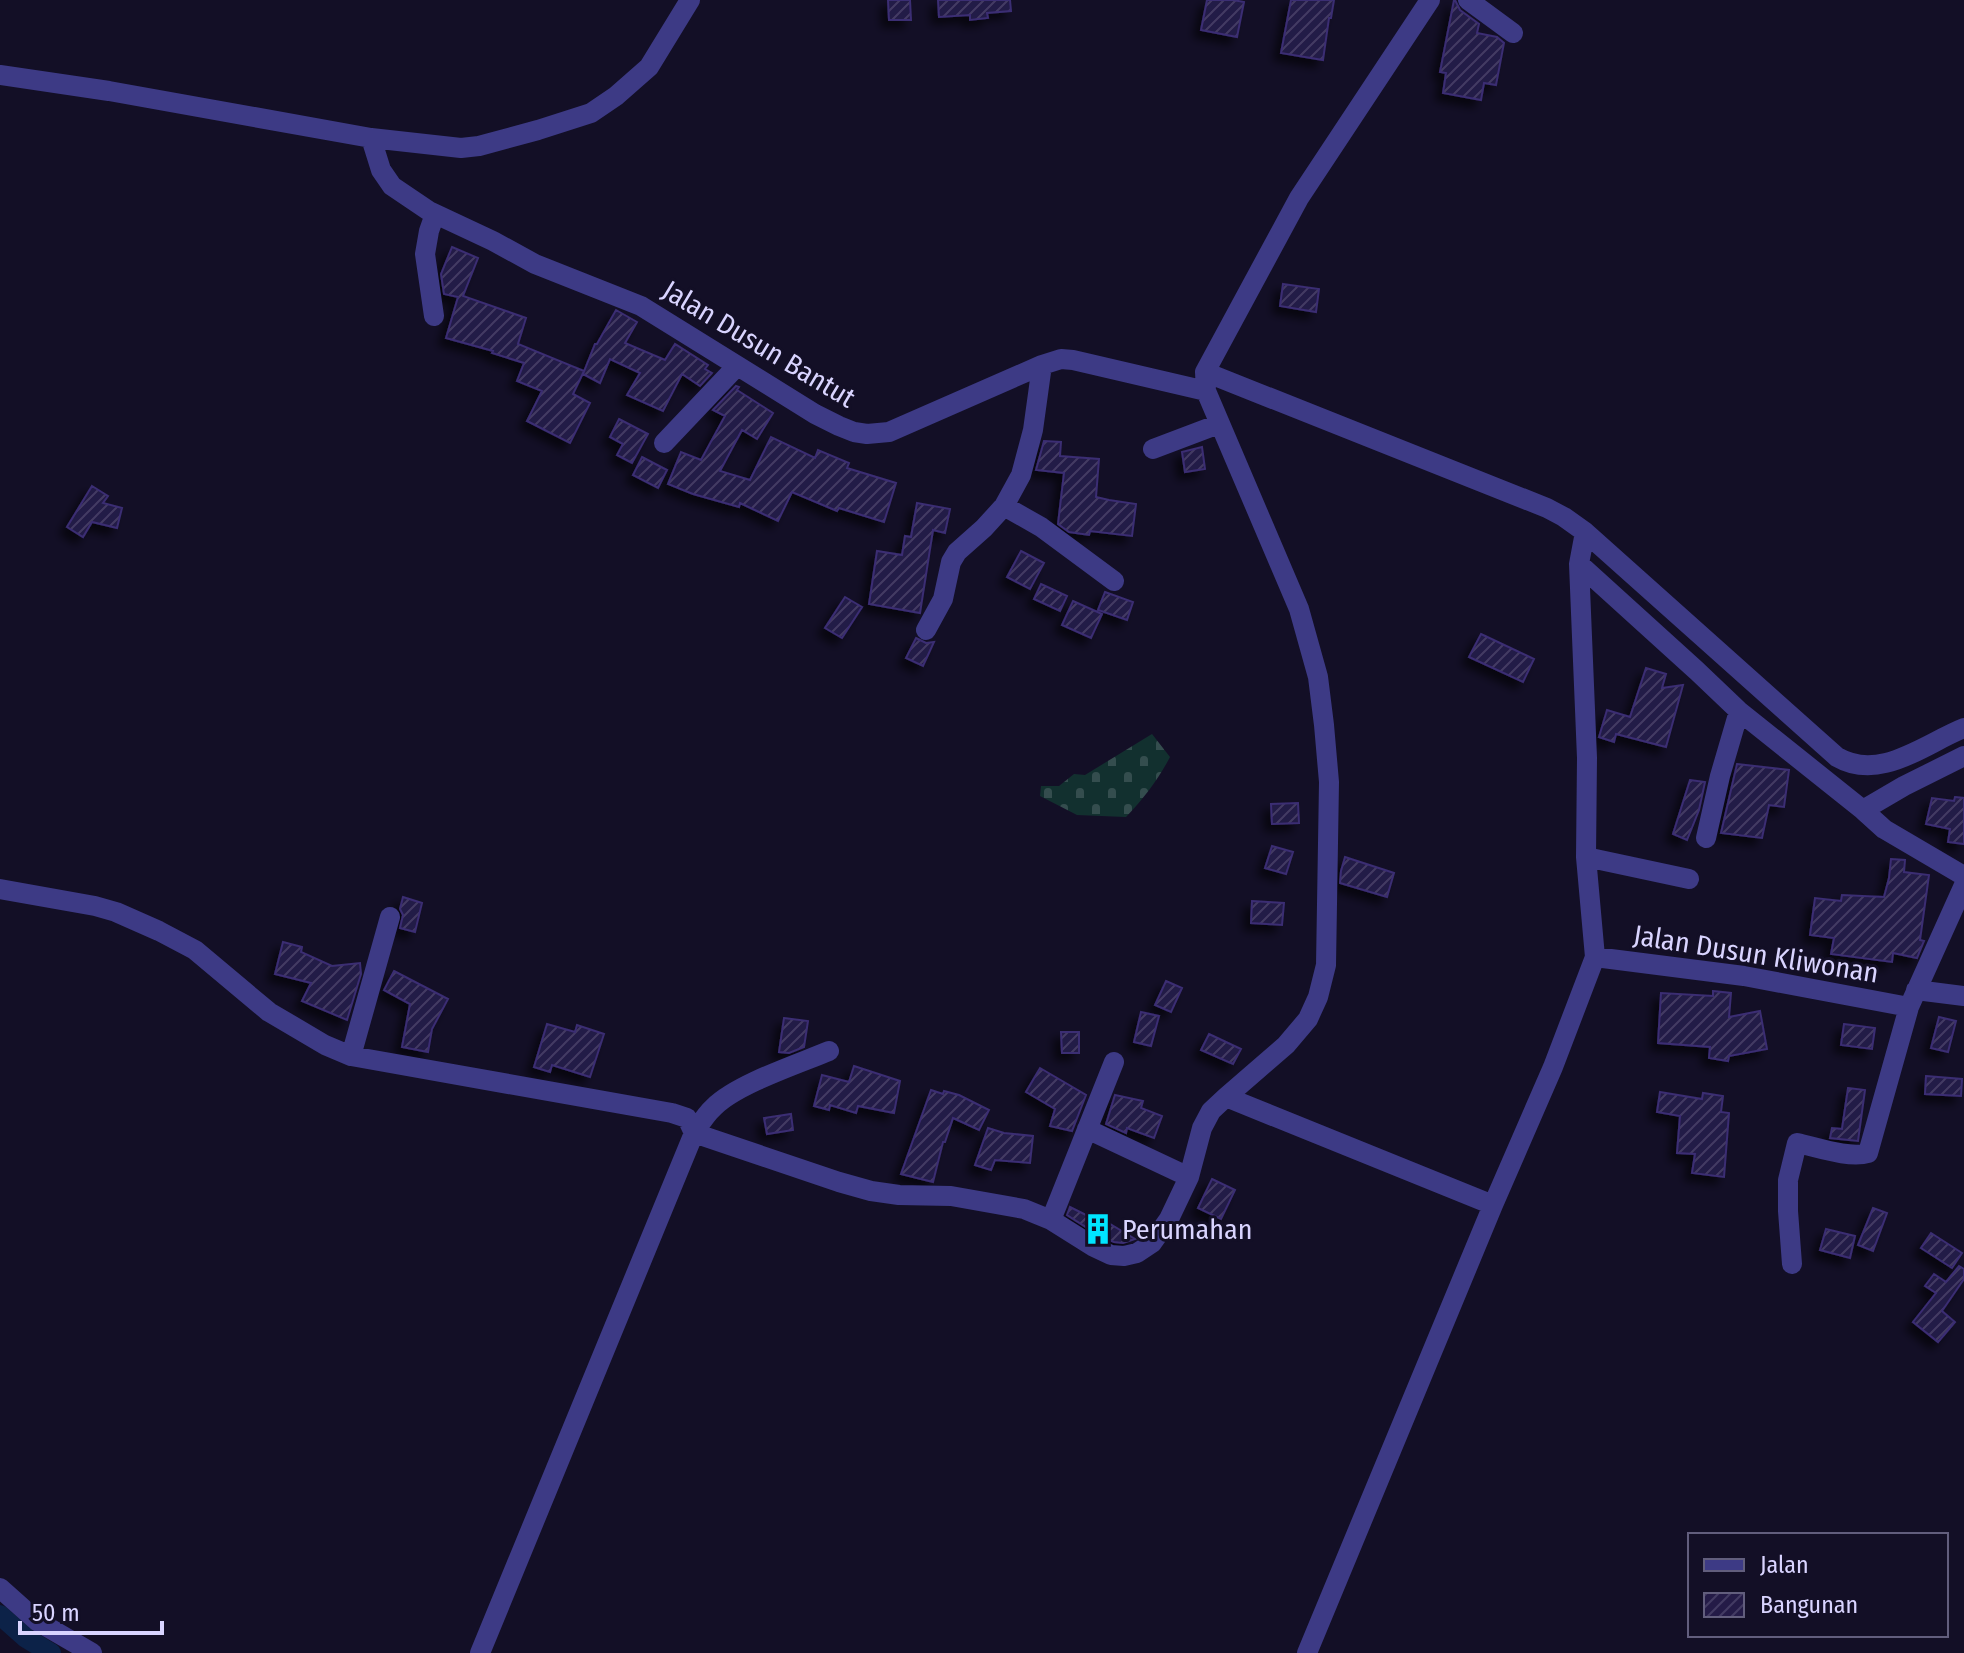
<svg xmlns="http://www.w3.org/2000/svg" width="1964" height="1653" font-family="'Fira Sans Condensed',sans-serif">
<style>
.cemetery{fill:url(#cemetery-stones)}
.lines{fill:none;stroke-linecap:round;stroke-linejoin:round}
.canal{stroke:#0c2248;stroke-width:20}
.building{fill:url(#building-hatch);stroke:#3b2d73;stroke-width:2;filter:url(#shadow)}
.minor{stroke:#3d3a85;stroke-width:20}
.labels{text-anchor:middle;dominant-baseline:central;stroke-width:6;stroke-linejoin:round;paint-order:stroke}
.street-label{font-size:28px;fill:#d9d4ff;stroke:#130f26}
.poi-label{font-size:28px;fill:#d9d4ff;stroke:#130f26;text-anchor:start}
</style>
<defs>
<pattern id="cemetery-stones" width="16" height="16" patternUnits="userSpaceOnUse" patternTransform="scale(2)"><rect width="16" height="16" fill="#12302f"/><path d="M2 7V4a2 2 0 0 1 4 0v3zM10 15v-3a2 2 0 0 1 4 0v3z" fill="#344d4e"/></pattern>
<pattern id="building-hatch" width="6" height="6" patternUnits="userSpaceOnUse" patternTransform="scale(2)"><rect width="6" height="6" fill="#241b47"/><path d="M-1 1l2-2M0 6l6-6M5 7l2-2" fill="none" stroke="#433b63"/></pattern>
<filter id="shadow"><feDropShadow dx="-7" dy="7" stdDeviation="4" flood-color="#0009"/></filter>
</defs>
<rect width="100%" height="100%" fill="#130f26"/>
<path class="cemetery" d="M1152 734 1170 757C1158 780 1144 798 1126 817L1077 815 1040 796 1041 786H1059L1074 774 1085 775Z"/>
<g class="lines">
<path class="canal" d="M0 1615 26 1638 51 1653"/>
</g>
<path class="building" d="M888 0H910L911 20H889Z
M938 0H1010L1011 11 987 13 988 18 970 20V15L939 17Z
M1207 0H1233L1244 2 1237 37 1201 30Z
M1291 0H1334L1331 18H1329L1323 60 1281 53Z
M1454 0H1455L1460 10 1479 24 1477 33 1497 37 1504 43 1496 85 1484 83 1481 100 1443 93 1446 73 1440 72Z
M452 247 478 258 463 296 526 318 518 344 584 371 573 394 590 403 570 443 527 421 542 391 517 381 524 363 492 353 493 351 446 338 458 297 444 294 441 274Z
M1283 284 1319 289 1316 312 1280 306Z
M616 310 637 322 625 343 665 360 675 344 708 365 705 369 712 373 700 386 682 374 663 411 627 395 640 373 610 359 600 383 583 374 595 344H597Z
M736 386 739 387 737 390 773 413 757 439 742 430 720 471 750 480 771 437 815 458 818 450 849 463 847 468 896 483 884 522 839 508 837 511 792 492 778 521 740 503 739 507 693 494 668 484 681 452 701 460 725 416 713 410Z
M619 419 648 434 632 463 617 455 623 444 610 437Z
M1044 441 1061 442 1060 456 1099 459 1096 497 1109 500 1136 504 1132 536 1090 531 1089 535 1069 532 1058 524 1064 473 1036 470Z
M1202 447 1205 469 1185 472 1182 452Z
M642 457 667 470 658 488 633 475Z
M92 486 108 496 103 503 122 508 117 528 92 522 83 537 67 527Z
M917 503 950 509 945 533 933 530 920 613 869 604 877 551 902 555 905 536 911 537Z
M1021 551 1044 563 1030 589 1007 577Z
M1041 584 1067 596 1060 611 1034 599Z
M1105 592 1133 602 1127 620 1098 610Z
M845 597 862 607 842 638 825 628Z
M1073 601 1102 614 1091 638 1062 625Z
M1481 634 1534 659 1523 682 1469 657Z
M916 638 926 643 934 642 923 666 906 658Z
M1646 668 1666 674 1662 688 1683 685 1666 747 1616 734 1614 742 1599 737 1607 710 1630 717Z
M1737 764 1789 770 1784 807 1769 805 1762 838 1721 833Z
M1690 780 1705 782 1699 810 1687 840 1673 834Z
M1955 797 1964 798V844L1948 842 1950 829 1926 824 1932 798 1954 801Z
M1298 803 1299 823 1272 824 1271 804Z
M1272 846 1293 852 1286 874 1265 868Z
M1345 857 1394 873 1387 897 1340 883 1341 871Z
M1891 859 1905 860 1904 872 1929 875 1920 940 1924 941 1917 958 1893 953 1892 962 1831 954 1834 938 1810 935 1815 898 1841 901 1842 895 1884 897 1889 878Z
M403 897 422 903 415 932 400 928 403 915 400 909Z
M1252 901 1284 903 1282 925 1251 923Z
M283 942 302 947 301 952 332 966 360 963 361 974 347 1020 302 1001 311 983 275 974Z
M394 971 448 999 432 1029 428 1052 402 1047 410 1004 384 990Z
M1166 981 1182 988 1171 1012 1155 1005Z
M1713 991 1731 993 1729 1017 1760 1011 1767 1049 1729 1056 1728 1061 1709 1058 1710 1047 1658 1043 1661 993 1713 996Z
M1141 1012 1159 1016 1151 1046 1134 1042Z
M1939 1017 1956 1021 1948 1052 1931 1048Z
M784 1018 808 1021 804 1047 789 1053 779 1052Z
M547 1024 575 1032 577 1025 604 1034 590 1077 552 1065 550 1072 534 1067Z
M1844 1024 1875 1028 1872 1049 1841 1045Z
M1061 1032H1079V1053H1062Z
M1209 1034 1241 1049 1233 1064 1201 1050Z
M854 1066 900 1081 894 1113 858 1106 856 1113 830 1105 829 1110 814 1106 822 1075 849 1082Z
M1040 1068 1086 1095 1072 1131 1050 1126 1055 1109 1026 1092Z
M1926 1076 1962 1079 1961 1096 1925 1094Z
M1848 1088 1865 1090 1858 1141 1830 1138 1832 1128 1842 1129Z
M931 1090 943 1094 944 1091 959 1095 989 1110 979 1130 953 1118 945 1142H943L933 1182 901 1174Z
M1660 1092 1702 1099 1703 1093 1723 1096 1721 1112 1729 1113 1724 1177 1692 1173 1695 1154 1677 1153 1680 1116 1657 1112Z
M1115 1095 1143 1101 1141 1108 1162 1116 1154 1138 1127 1128 1126 1133 1106 1124Z
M791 1114 793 1130 767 1134 764 1118Z
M988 1128 1004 1133 1033 1136 1030 1163 995 1160 991 1170 975 1165Z
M1212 1179 1235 1190 1221 1219 1198 1208Z
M1070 1207 1086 1215 1100 1218 1135 1239 1123 1243 1114 1242 1100 1236 1067 1215Z
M1873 1208 1887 1213 1873 1251 1858 1245Z
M1826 1229 1855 1236 1850 1258 1820 1250Z
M1931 1233 1962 1253 1952 1268 1921 1248Z
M1959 1266 1964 1269V1279L1942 1311 1955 1322 1938 1342 1913 1322 1936 1293 1925 1286 1934 1274 1946 1282Z"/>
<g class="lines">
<path class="minor" d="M1430 0 1299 198 1205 372 1206 391 1299 609 1318 677 1324 725 1329 782 1326 965 1318 997 1308 1019 1286 1045 1226 1097 1493 1205
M1468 0 1513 33
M0 75 109 91 371 138 461 148 479 146 538 130 591 113 616 96 649 67 690 0
M371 138 381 170 392 186 429 211 493 241 535 264 641 306 815 414 839 426 854 432 867 434 889 432 1042 365 1061 359 1073 360 1206 391
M434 316 425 254 429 231 435 214
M1205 372 1547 508 1564 517 1585 532 1837 757C1880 782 1924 744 1964 728
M664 443 737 366
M1153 449 1219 424
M1004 506 1041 527 1114 581
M1579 564 1697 671 1739 711 1863 810 1904 786 1964 756
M926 630 943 599 951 562 957 552 984 528 1004 506 1021 475 1033 430 1042 365
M1863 810 1884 829 1964 876
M1706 838 1720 776 1739 711
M1586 857 1689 879
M0 889 95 906 116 912 159 931 195 950 269 1012 325 1045 351 1056 672 1113 687 1118 694 1133
M1595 957 1744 976 1909 1007
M1916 990 1964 996
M351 1056 390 917
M1087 1129 1189 1177
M694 1133 839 1182 871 1191 899 1195 951 1196 1024 1209 1051 1220 1094 1247 1111 1255 1124 1256 1137 1253 1152 1243 1169 1219 1189 1177 1202 1128 1211 1111 1226 1097
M1051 1220 1114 1062
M1792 1264 1788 1211V1180L1797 1143C1816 1147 1850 1159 1868 1153L1909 1007 1964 885
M0 1588 37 1621 92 1653
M480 1653 694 1133C700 1124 706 1114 714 1107 737 1084 798 1064 829 1051
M1307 1653 1493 1205 1553 1067 1595 957 1586 857 1587 758 1579 564 1585 532"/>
</g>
<defs>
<symbol id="building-bare" viewBox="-9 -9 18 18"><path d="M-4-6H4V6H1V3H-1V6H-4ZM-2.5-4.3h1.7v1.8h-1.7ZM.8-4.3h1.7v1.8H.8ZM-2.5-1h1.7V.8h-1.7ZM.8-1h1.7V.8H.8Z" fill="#00e5ff" stroke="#130f26" stroke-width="2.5" paint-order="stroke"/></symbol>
</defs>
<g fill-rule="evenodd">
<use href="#building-bare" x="1076" y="1207" width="44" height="44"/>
</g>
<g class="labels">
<g class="street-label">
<text transform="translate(759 344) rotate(31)">Jalan Dusun Bantut</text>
<text transform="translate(1756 954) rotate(9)">Jalan Dusun Kliwonan</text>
</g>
<g class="poi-label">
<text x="1122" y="1229">Perumahan</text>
</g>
</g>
<rect x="1688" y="1533" width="260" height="104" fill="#130f26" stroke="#625e7d" stroke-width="2"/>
<rect x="1704" y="1559" width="40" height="12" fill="#3d3a85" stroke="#625e7d" stroke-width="2"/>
<text x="1760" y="1573" font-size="24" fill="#d9d4ff">Jalan</text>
<rect x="1704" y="1593" width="40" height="24" fill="url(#building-hatch)" stroke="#625e7d" stroke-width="2"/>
<text x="1760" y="1613" font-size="24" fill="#d9d4ff">Bangunan</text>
<path d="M20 1621v12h142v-12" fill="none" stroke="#d9d4ff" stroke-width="4"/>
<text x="32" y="1621" font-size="24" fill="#d9d4ff" stroke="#130f26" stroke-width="6" paint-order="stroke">50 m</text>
</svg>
